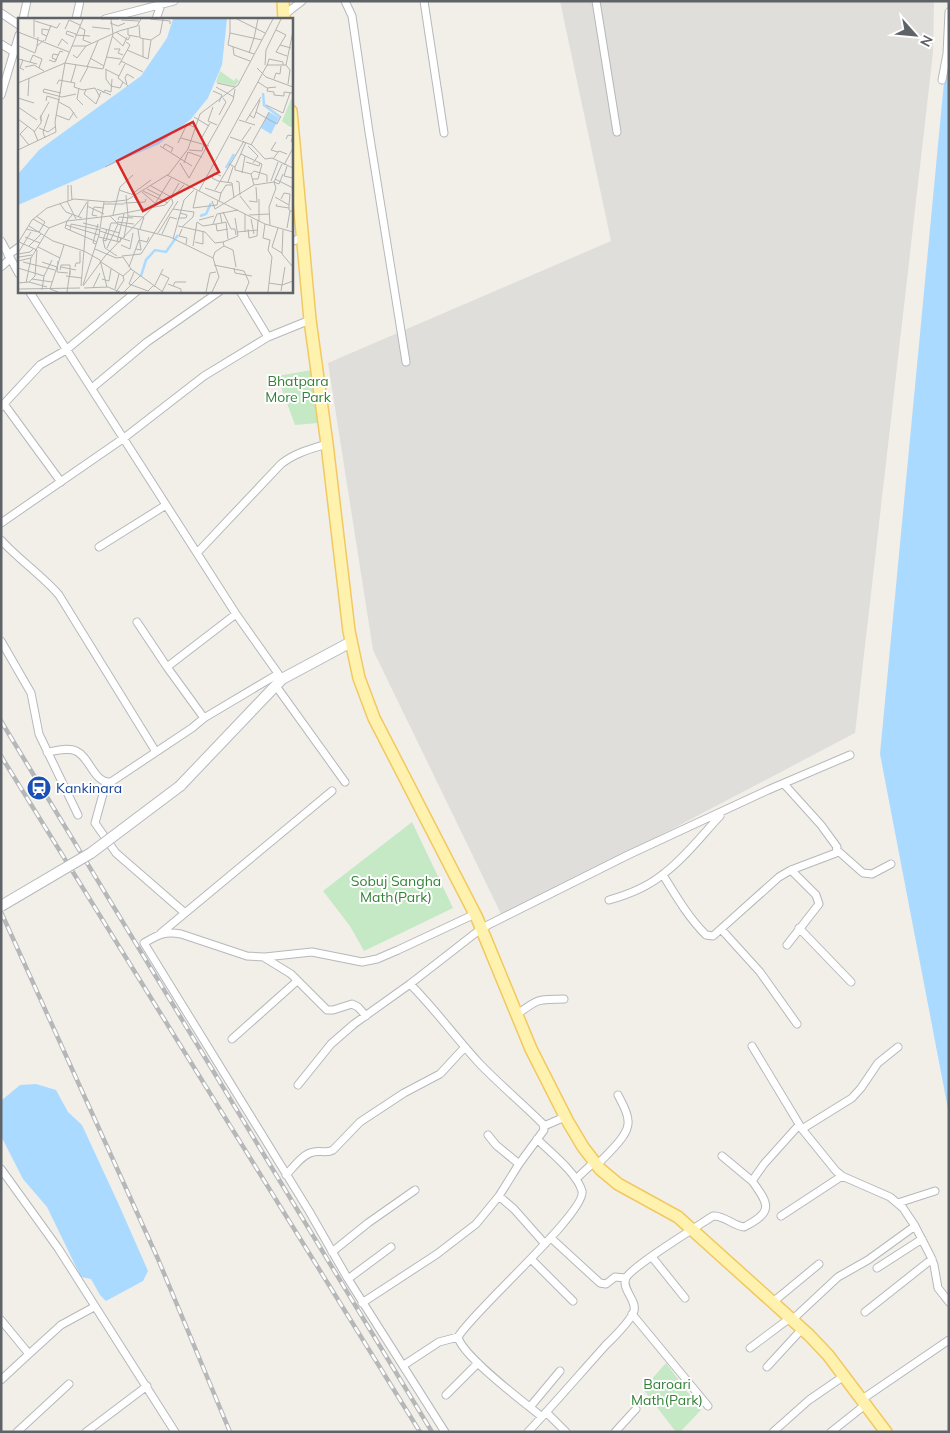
<svg xmlns="http://www.w3.org/2000/svg" width="950" height="1433" font-family="Mulish,sans-serif">
<style>
.industrial{fill:#e0deda}
.green{fill:#c5e8c5}
.water{fill:#aadaff}
.lines{fill:none;stroke-linecap:round;stroke-linejoin:round}
.street-casing{stroke:#b5b8bc;stroke-width:9}
.secondary-casing{stroke:#b6babf;stroke-width:12}
.primary-casing{stroke:#f2c960;stroke-width:14}
.street{stroke:#fff;stroke-width:7}
.secondary{stroke:#fff;stroke-width:10}
.primary{stroke:#fff2af;stroke-width:11}
.rail-casing{stroke:#b6b7b8;stroke-width:4.5}
.rail{stroke:#fff;stroke-width:2.5;stroke-dasharray:8;stroke-linecap:butt}
.secondary-bridge-casing{stroke:#b6babf;stroke-width:12;stroke-linecap:butt}
.secondary-bridge{stroke:#fff;stroke-width:10}
.labels{text-anchor:middle;dominant-baseline:central;stroke-width:4;stroke-linejoin:round;paint-order:stroke}
.park-label{font-size:14px;fill:#348238;stroke:#fff}
.transit-label{font-size:14px;fill:#164399;stroke:#fff;text-anchor:start}
.inset-river{fill:none;stroke:#aadaff;stroke-width:2.5}
.inset-road{fill:none;stroke:#b3b3b1;stroke-width:1}
.view{fill:#d62828;fill-opacity:0.15;stroke:#d62828;stroke-width:2.5}
.inset-edge{fill:none;stroke:#5f6368;stroke-width:2.5}
</style>
<rect width="100%" height="100%" fill="#f1efe8"/>
<path class="industrial" d="M560 1H934L933 53 855 733 503 918 373 650 328 363 611 241Z"/>
<path class="green" d="M312 370 318 423 295 425 277 376Z
M412 822 453 908 364 951 350 926 323 891Z
M666 1363 701 1410 680 1432H676L643 1389Z"/>
<path class="water" d="M949 1V1114L880 754 946 61Z
M36 1084 56 1090 68 1112 82 1125 119 1205 148 1271 143 1281 106 1301 100 1295 91 1279 81 1277 47 1207 23 1179 1 1136 2 1100 20 1085Z"/>
<g class="lines">
<defs>
<path id="street" d="M345 1 352 16 369 132 406 362
M424 1 444 133
M596 1 617 132
M1 13 19 25
M284 15 302 1
M23 19 27 1
M76 19 80 1
M105 19 174 1
M156 19 162 2
M1 44 14 52
M942 80 947 54 949 12
M1 95 19 35
M1 241 19 274
M291 242 303 237
M8 255 19 247
M1 267 10 259
M29 291 236 614 282 679
M240 291 268 337
M92 388 147 342 220 291
M4 404 61 482
M1 407 40 365 66 350 137 291
M1 523 124 438 204 376 268 337 310 320
M1 540C19 560 42 575 59 595L156 752
M99 547 166 505
M197 553 281 464C295 453 310 449 327 444
M137 622 167 667 236 614
M1 641 31 693 39 734 78 815
M276 686 345 782
M204 718 278 674
M47 752C56 751 68 747 76 751 90 757 94 784 111 782L192 728 204 718 167 667
M106 783 95 823 116 853 185 913
M837 850 863 873 872 874 891 864
M663 875C676 896 688 917 706 935L713 936 779 877 791 870 836 853 837 847 821 825 784 784
M609 900C627 895 647 887 662 875 684 859 702 835 720 816
M799 928 851 982
M721 929 760 972 797 1024
M161 933 332 791
M787 945 819 904 816 895 791 870
M265 958 291 974 327 1010H333L352 1004 358 1007 366 1016
M516 1015C538 999 537 999 564 999
M232 1039 297 981
M752 1046 802 1129 836 1171 842 1176 890 1197 903 1208 915 1226 930 1255 934 1265 938 1288 949 1302
M298 1085 331 1044 354 1024 410 984 482 928 628 855 768 790 850 755
M544 1126 565 1117
M802 1129 852 1098 861 1088 878 1063 898 1047
M488 1135 496 1145 519 1164
M537 1139C550 1152 577 1173 582 1191 587 1212 473 1311 458 1337 462 1356 525 1403 542 1417
M722 1156 752 1181
M597 1165C606 1155 630 1135 628 1121 628 1112 622 1103 618 1095
M1 1169 58 1248 175 1432
M286 1175C293 1168 303 1153 314 1152 321 1150 326 1154 333 1150L360 1122 404 1093 440 1074 465 1047
M576 1179 594 1162
M499 1196 514 1209 545 1244
M898 1203 935 1191
M781 1216 842 1176
M551 1238 600 1283 606 1284 615 1277 626 1278
M332 1252 368 1223 415 1190
M652 1257 685 1298
M531 1259 573 1301
M877 1268 922 1239
M348 1279 391 1247
M773 1302 819 1264
M362 1303 437 1254 476 1224 499 1196 519 1164 544 1130 543 1124C522 1103 499 1084 479 1063 455 1037 435 1009 410 984
M865 1312 932 1259
M632 1314 708 1406
M1 1320 29 1354 1 1380
M792 1320 838 1277 868 1260 915 1226
M750 1348 790 1318
M29 1354 61 1325 94 1307
M404 1365 439 1342 458 1337
M767 1367 802 1329
M446 1395 478 1363
M861 1400 949 1340
M530 1407 560 1371
M546 1412 566 1432
M17 1432 69 1384
M86 1432 147 1386
M445 1432 348 1279 309 1211 144 943C158 935 164 931 181 934L247 956 265 957 312 952 362 962 377 959 398 950 475 914
M528 1432C554 1404 579 1375 605 1346 613 1338 630 1322 634 1311 637 1300 621 1289 626 1278 632 1266 698 1226 713 1216 724 1215 733 1226 744 1227 773 1212 770 1205 752 1181L764 1164 799 1125
M615 1432 636 1409
M773 1432 809 1400 844 1376
M831 1432 865 1405"/>
<path id="secondary" d="M180 786 282 679 351 642"/>
<path id="primary" d="M283 1 284 19
M291 111 310 320 327 444 349 631 359 678 374 718 477 918 531 1049 567 1120 583 1147 600 1169 618 1184 678 1217 809 1335 828 1355 886 1432"/>
</defs>
<use href="#street" class="street-casing"/>
<use href="#secondary" class="secondary-casing"/>
<use href="#primary" class="primary-casing"/>
<use href="#street" class="street"/>
<use href="#secondary" class="secondary"/>
<use href="#primary" class="primary"/>
<defs>
<path id="rail" d="M1 721 432 1432
M1 756 420 1432
M1 912 158 1259 230 1432"/>
</defs>
<use href="#rail" class="rail-casing"/>
<use href="#rail" class="rail"/>
<defs>
<path id="secondary-bridge" d="M1 906 91 853 180 786"/>
</defs>
<use href="#secondary-bridge" class="secondary-bridge-casing"/>
<use href="#secondary-bridge" class="secondary-bridge"/>
</g>
<defs>
<symbol id="station-disc" viewBox="-11 -11 22 22"><circle r="9.5" fill="#1a4fb4" stroke="#fff"/><path d="M-3-6H3Q5-6 5-4V2Q5 4 3 4L4.5 6H3L1.5 4h-3L-3 6H-4.5L-3 4Q-5 4-5 2V-4Q-5-6-3-6ZM-3.5-4v3h7v-3ZM-3.5 1v1.5H-2V1ZM2 1v1.5H3.5V1Z" fill="#fff"/></symbol>
</defs>
<g fill-rule="evenodd">
<use href="#station-disc" x="25" y="774" width="28" height="28"/>
</g>
<g class="labels">
<g class="park-label">
<text x="298" y="381">Bhatpara<tspan x="298" dy="16">More Park</tspan></text>
<text x="396" y="881">Sobuj Sangha<tspan x="396" dy="16">Math(Park)</tspan></text>
<text x="667" y="1384">Baroari<tspan x="667" dy="16">Math(Park)</tspan></text>
</g>
<g class="transit-label">
<text x="56" y="788">Kankinara</text>
</g>
</g>
<g transform="translate(18 18)">
<rect width="275" height="275" fill="#f1efe8"/>
<path d="M202 53 216 63 218 60 221 63 217 68 198 64ZM275 77V109H272L264 103Z" fill="#c5e8c5"/>
<path d="M155 1H209L204 47 190 80 173 101 141 126 0 187V156L21 132 123 58 149 20ZM251 94 261 100 253 116 243 110Z" fill="#aadaff"/>
<path class="inset-river" d="M245 75 246 87 262 99M208 150 216 136M182 198 188 196 193 185M123 258 128 242 137 232 148 234 160 217"/>
<path class="inset-road" d="M83 1H101M132 1 152 3V6M212 1V15L244 22M219 1 247 15M103 2 121 3M17 3 39 10 42 5M92 5 100 8 107 5M121 7 122 20 133 22 142 16 145 1M61 9 67 12 65 22 73 25M74 9 92 11M110 10V17L121 19M47 11 51 2 62 7M258 12 268 17 262 27M0 14 51 34M98 14 110 22 112 18M212 15 210 27 236 36M57 17 72 18M29 18 24 16V11L31 12M94 18 105 28 109 19M16 19V1M20 19 19 28 26 22M56 19 48 16 49 13 58 16M236 20 240 1M27 23 33 7M1 28 17 35 19 28M40 28 44 21 50 26M54 28 65 1M215 29 216 37 232 43M96 31H102L100 35 105 37M109 32 130 41 133 22M231 35 236 20M55 37 59 40 68 28M269 38 258 34 262 27 273 30M88 39 103 41M125 39V21M72 40 86 48M0 41 5 42 2 50 6 52M4 42 19 46M31 42 37 44 42 33 45 34M39 42 34 40 35 36 41 37M103 43 125 54M12 44 15 37 24 41 21 50M47 45 85 51 95 16 93 1M107 46 100 60 110 68M101 47 112 27 108 24M247 47 248 32 263 1M268 47 272 52 270 66M249 48 251 41 265 44V47M7 49 16 47 26 53M69 49 80 23M239 50 248 59 275 69M87 51 101 58M88 52V61L93 68 102 70 105 64M256 61 258 55 262 56 263 48M53 64 58 47M62 64 70 49M240 64 249 70 258 69M0 65 47 45 54 28H68L101 13 119 8 123 1M199 65 217 69M39 66 41 62 57 65 56 69 65 72 77 70 82 79M109 66 107 60 109 56 116 60M198 69 216 79M61 70 59 81 65 87M250 70 249 73 256 74V77L266 78M79 71 93 77M68 72 66 76 78 86 83 74M195 73 204 77 201 84M25 74 44 79 58 76M25 74 26 71 43 75M85 75 87 72 93 74 94 61M10 78 11 60M266 78V74L274 75 275 70M0 80 16 85M28 83 29 78 42 82M41 84 52 90 59 100M248 87 265 95 272 75M0 89 19 102M195 89 190 103 199 107M238 94 248 100 251 94M38 97 51 102 56 94M201 97 208 84 205 80M231 97 236 100 242 82M176 99 191 108M0 101 16 113 20 123M221 102 237 107M24 103 22 100 31 84M228 103 243 79M10 108 2 116 11 127M21 110 30 114 37 109M16 114 23 105V97M212 119 234 127 247 141 254 140 275 150M27 120 25 114 31 96M163 120 191 128M183 121 192 105M268 121 270 117 275 118 273 124M224 122 233 109M258 124 253 132 260 134M160 125 169 106 176 109M233 127 248 100 259 106 263 98M142 128 174 148M230 128 240 138 235 145M145 130 147 126 155 130 153 134M0 132 38 114 37 104 47 45M171 132 184 133 186 126M223 136 244 146 240 161H235M255 141 261 133 269 136M228 144 241 148 242 145M162 145 171 160M166 145 170 134 184 139M211 146 217 149V152L233 156 236 167M266 147 275 130M269 148 266 158 275 160M87 149 103 141M217 149 228 124M224 155 227 138M233 156 236 153 249 157V164M149 157 247 206 275 214M171 160 215 82 217 71M257 161 275 170M200 163 214 165 216 180M200 163 194 160 196 155 203 158M218 163 221 164 222 177M253 163 260 144M210 164 215 149M256 164 261 166 265 156M53 167 54 182M166 167 147 187 92 198 100 206 152 219 195 240 201 259 194 274M133 168 153 179M187 170 203 175 201 183M129 171 143 178M101 172 116 177M197 172 226 123M125 173 150 185M179 173 175 190 199 187 200 183M181 173 249 47H268L275 13M124 174 138 186M203 175 208 167H214M114 176 133 162M222 178 233 192M116 179 126 191M257 179 271 187V192L275 194M263 181 266 175 272 176 271 187M49 183 58 201M50 183V167M194 183 197 191 236 167 256 164 264 146M231 183 239 184 238 169M106 185 127 184 128 181M42 186 48 194 64 200M86 186H106M259 186 258 188 271 190M69 188 86 196M155 191 176 194 175 199 164 209M205 194 213 211H217L218 217M202 195 204 205 208 204 210 221M227 196V214M95 197 102 169 115 157M231 197 251 196M79 198 74 197 76 189 86 190M110 198 126 199 122 211M60 199 69 184M160 200H168L169 197 162 195M15 201 31 210M233 201 236 216M100 202 101 199 115 200M181 202 196 198M241 203V181M99 204 116 206M65 205 81 209M195 206 199 196 220 192M198 206 199 213 210 211M247 206 245 220 252 222 250 232 254 239 250 274M48 207 81 217M252 207 251 189 258 170 256 164M11 208 35 223 66 233M160 208 187 214 197 225 205 224 206 228 197 234 195 240M83 210 102 215M260 210 254 229 264 235M269 210 272 193M8 211 21 214 27 204 18 198M89 211 85 222 88 223 93 205H100M164 211 161 218 169 220 168 226M230 211 231 220 239 218 240 202M52 212 53 206 82 212M265 212 264 236 275 249M82 213 112 223M219 214 240 212M140 215 160 183M144 216 152 199 159 201M7 219 22 225M81 219 102 224 103 219M106 220 110 198 108 177M155 221 166 182 176 172M85 222 87 230 99 238M1 224 19 232M79 224 47 210 49 203 92 198M99 224 106 196M177 224 185 226V213M205 224 220 218 217 200M0 225 14 202 29 190 56 181 91 184 109 182 151 156 170 131 182 96 220 67 255 1M78 226 75 225 80 206M103 227 112 231 115 215M11 228 23 216M175 228 179 204 185 208 204 205M206 228 215 232 218 249M20 229 42 240M89 230 100 206M77 231 98 240 105 239 113 251 145 274M118 231 123 232 120 211M66 233 82 242 89 269M0 235 13 214M0 236 12 234 16 230M104 238 123 236 155 185 153 179 161 165M0 243 13 240 31 210 49 203 54 197M0 243 1 239 14 237M40 243 39 254 50 255M5 244 37 252M24 244 39 249M83 244 105 258M196 247 226 253 231 264 227 274M43 249 58 252M57 249 58 245H62V233M111 249 121 222 129 224 131 219M0 250 26 258 24 272M216 250 217 255 234 258M42 252 43 247H52V253M116 254 111 266 130 273 135 268M143 256 151 260 144 274M26 258 34 242M48 258 64 260M14 261 34 264M84 261 91 263 93 251M11 264 29 269M0 265 11 264 17 258 19 232M8 265 13 240M251 265 264 267 275 263M150 266 163 271V274M65 267 81 217 86 184M63 268 70 183M65 268 87 238 135 189 153 160M155 268 157 264H168M136 269 145 251M66 270 90 269 102 274M75 270 82 255M0 271 62 270M97 271 101 256M263 273 267 249M40 274 32 271 46 227M49 274 52 253V257M98 274 106 262 105 258 113 251M106 274 122 258M188 274 192 255 198 254"/>
<path class="view" d="M175 104 201 154 125 193 99 143Z"/>
<rect width="275" height="275" class="inset-edge"/>
</g>
<rect width="950" height="1433" fill="none" stroke="#5f6368" stroke-width="5"/>
<g transform="translate(915 35) rotate(117)" stroke="#ffffff" stroke-width="4" paint-order="stroke">
<path d="M0-4L9 19L0 12L-9 19Z" fill="#5f6368"/>
<text y="-8" font-size="14" font-weight="bold" text-anchor="middle" fill="#5f6368">N</text>
</g>
</svg>
